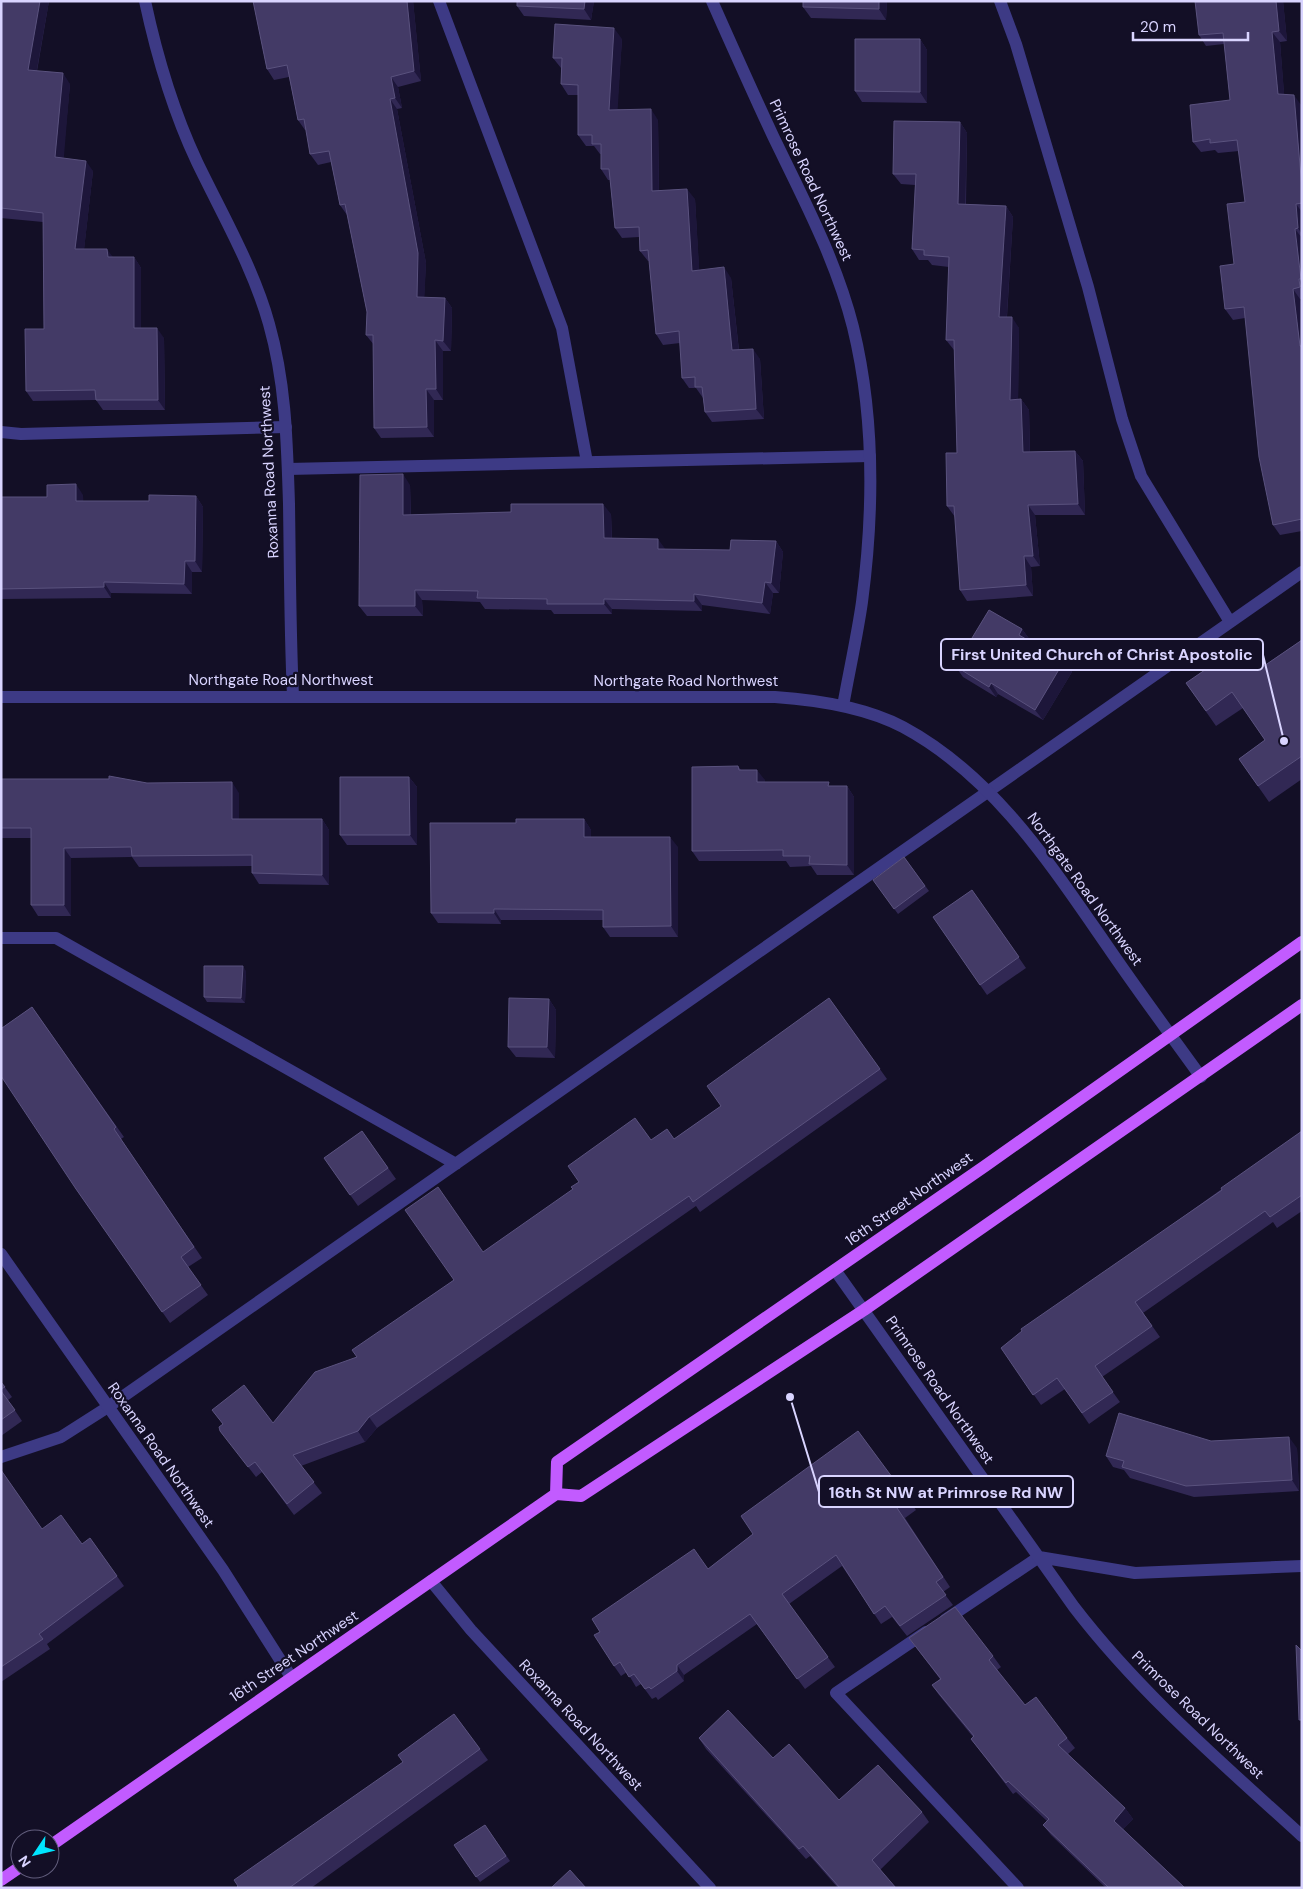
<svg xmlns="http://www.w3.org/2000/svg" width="1303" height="1889" font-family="'DM Sans',sans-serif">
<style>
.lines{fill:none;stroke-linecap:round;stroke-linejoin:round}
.service{stroke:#3d3a85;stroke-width:12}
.minor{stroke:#3d3a85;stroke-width:12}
.primary{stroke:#c25bff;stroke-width:12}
.wall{fill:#312854}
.shaded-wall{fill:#1d163a}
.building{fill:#433a66;stroke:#5a527e}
.labels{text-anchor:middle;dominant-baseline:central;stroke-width:4.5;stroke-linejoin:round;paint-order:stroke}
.street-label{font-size:15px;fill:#d9d4ff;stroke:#130f26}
.leader{fill:none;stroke:#d9d4ff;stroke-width:2}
.callout-dot{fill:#d9d4ff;stroke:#130f26;stroke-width:2}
.callout{fill:#130f26;stroke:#d9d4ff;stroke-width:2}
.callout-label{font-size:16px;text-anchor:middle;font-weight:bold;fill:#d9d4ff}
</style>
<rect width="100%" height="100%" fill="#130f26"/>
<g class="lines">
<path class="service" d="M439 1 562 328 587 462
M1000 1 1016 44 1088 287 1122 419 1141 476 1230 622
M1 432 21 434 286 427
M288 469 870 456
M1 938H56L456 1164
M1 1457 61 1437 108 1407 1302 572
M945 1620 1039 1557
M926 1632 836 1693 1018 1888"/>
<path class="minor" d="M145 1C157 57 173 111 197 162 223 216 253 267 269 324 286 384 287 443 289 504 290 568 290 632 293 696
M712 1C732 46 752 91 773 136 803 198 836 260 853 327 875 417 874 511 862 602 857 637 849 672 843 706
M1 697H775C818 700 865 707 903 727 994 776 1051 865 1108 947 1138 991 1170 1034 1201 1077
M1 1254 223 1570 291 1677
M835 1270 1074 1607C1140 1693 1222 1763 1302 1836
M1039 1557 1135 1573 1302 1566
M431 1581 471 1630 710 1888"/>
<path class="primary" d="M556 1494 557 1462 985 1166 1302 942
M50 1846 556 1494 581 1496 864 1310 1302 1005
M1 1880 20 1867"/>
</g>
<path class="wall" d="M1 1H49L37 71 70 84 63 158 93 171 84 249 113 257H134L141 268V328L164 338 165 410H103L96 400 33 401 26 391 44 329 43 222 1 218Z
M253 1H413L421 81 398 87 402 108 397 109 426 263 424 297 445 298 452 308 451 351H443V400H434V437L381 438 374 428V345L366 335 367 312 347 215 340 205 331 162 318 165 310 154 306 130H305L298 120 289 77 274 80 267 69Z
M594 1 591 20 524 16 517 6Z
M803 1H887L886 20 811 18 803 7Z
M1283 1 1287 41 1280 42 1284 94 1301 105 1302 113V299H1300L1302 310V531L1280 535 1273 525 1245 318 1233 320 1225 309 1234 264 1245 202 1239 151 1218 153 1215 150 1201 152 1193 142 1230 100 1224 44 1206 46 1199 35Z
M622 39 617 109 658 120 659 191 695 199 699 270 731 278 739 350 760 359 764 419 712 422 705 412 703 398 696 388H689L682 378 680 343 663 345 656 334 649 261H648L640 251 639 237 622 238 615 228 610 180H608L601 169V154H600L594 146H586L578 135V95H568L561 84V68L553 58Z
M920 39 927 50V103L862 102 855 91Z
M960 122 967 133 966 204 1006 206 1013 217 1007 317 1019 328 1018 399H1021L1029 410 1030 452 1075 451 1083 461 1085 515H1035L1040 566 1031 567 1033 596 967 601 960 590 955 517 947 506 957 453 954 350 946 340 949 267 932 265 928 260H919L912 249 915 185 901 184 893 174Z
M410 485 411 515 611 514 612 538 665 549 730 550 776 541 783 552 779 593H773L770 614 702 605V611L612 609V614H554L551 610 485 609 480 602 422 600 423 616H367L359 606Z
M83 495V501H149L196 496 203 507 202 572H192V594L111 593V598L1 599V497H47Z
M1022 629 1030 640 1029 641 1064 661 1072 672 1043 720 998 694 996 697 963 677 955 666Z
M1302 640V779L1269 802 1239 759 1265 740 1243 708 1216 726 1186 683 1261 668Z
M738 766 741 770 765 780V782L831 786H847L854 797V875H817L811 866 790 867 786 861H699L692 851Z
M409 777 417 787V845H347L340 835Z
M1 779 147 783 239 793V819H322L329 830V885L259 884 252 873V866L139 867 132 857 71 858V916H38L31 905V838H1Z
M584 819 591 830V837L678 847V937H610L603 927V920H501V924L438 923 431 913 516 823Z
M904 857 929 891 898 914 873 880Z
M972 890 1026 968 987 995 933 917Z
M246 971 245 1003 207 1002 204 997Z
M829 998 887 1079 700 1212 696 1206 547 1310 377 1428 365 1442 301 1466 322 1493 294 1515 262 1472 256 1477 228 1441 220 1431 223 1424 212 1410 273 1423 454 1280 483 1252 651 1140 674 1139 721 1106Z
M549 999 556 1010 555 1058 516 1057 508 1047Z
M32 1007 124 1137 121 1139 202 1258 188 1267 208 1295 170 1323 76 1189 2 1028Z
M362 1131 396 1179 358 1206 324 1158Z
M1302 1131V1211L1277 1228 1273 1222 1143 1313 1160 1337 1102 1377 1120 1402 1089 1424 1065 1389 1041 1405 1001 1348Z
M1 1382 12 1397 8 1400 22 1421 1 1436Z
M858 1431 916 1510 905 1518 950 1587 943 1592 953 1605 907 1636 892 1617 881 1624 842 1566 789 1604 835 1667 805 1689 757 1624 684 1675V1681L658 1700 656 1697 652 1699 641 1684 636 1687 627 1672 621 1676 614 1666 708 1569 753 1534Z
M1211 1441 1297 1448 1299 1491 1194 1497 1130 1478 1124 1470 1113 1467 1106 1456Z
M1 1470 42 1529 82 1544 90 1538 124 1586 47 1644 50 1649 1 1682Z
M909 1638 993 1656 1001 1667 997 1670 1025 1705 1067 1738 1075 1748 1068 1754 1125 1808 1133 1819 1123 1829 1185 1888H1106L1051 1835 1043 1825 1047 1821 1016 1792 1013 1794 971 1739 973 1737 939 1695 932 1685 940 1679Z
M454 1714 488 1760 311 1888H236L403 1762Z
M699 1738 773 1758 839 1800 922 1812 929 1822 880 1870 896 1888H838L810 1856 806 1859 706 1749Z
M485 1825 510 1861 480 1882 454 1845Z"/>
<path class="shaded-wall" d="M40 1H49L35 80 28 70Z
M407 1H413L421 81 414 71Z
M585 1H594L591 20 584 9Z
M879 1H887L886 20 879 9Z
M1276 1H1283L1287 41 1279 31Z
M614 28 622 39 617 120 609 110Z
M1272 32 1280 42 1285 105 1278 94Z
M920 39 927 50V103L920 92Z
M63 73 70 84 63 168 55 157Z
M391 77 398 87 402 108 395 98Z
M1294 95 1301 105 1302 113V189Z
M390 99 397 109 426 263 424 307 417 297Z
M651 109 658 120 659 202 652 191Z
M960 122 967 133 965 215 958 204Z
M86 161 93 171 83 259 75 249Z
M687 189 695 199 700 281 692 271Z
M1296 204 1302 212V234L1298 228Z
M1006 206 1013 217 1006 328 999 317Z
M1295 229 1302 238V280L1301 279Z
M107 249 115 260 108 257Z
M134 257 141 268V339L134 328Z
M724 267 731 278 740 361 732 350Z
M1299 279 1302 283V290L1300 287Z
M1293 289 1300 299 1302 310V349L1300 346Z
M445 298 452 308 451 351 443 341Z
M1012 317 1019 328 1018 410 1010 400Z
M157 328 164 338 165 410 158 400Z
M435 340 443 351V400L436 389Z
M753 349 760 359 764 419 756 409Z
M426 389 434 400V437L427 427Z
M1021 399 1029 410 1030 462 1023 452Z
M1075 451 1083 461 1085 515 1078 504Z
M403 474 410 485 411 525 403 515Z
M76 484 83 495 84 512 76 501Z
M196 496 203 507 202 572 195 561Z
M603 504 611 514 612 549 604 538Z
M1028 505 1035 515 1040 566 1033 556Z
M658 539 666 550 658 549Z
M776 541 783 552 779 593 771 583Z
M1024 556 1031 567 1033 596 1026 585Z
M185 561 192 572V594L184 584Z
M104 582 111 593V598L104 587Z
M765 582 773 593 770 614 762 603Z
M415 590 422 600 423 616 415 606Z
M694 594 702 605V611L694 601Z
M604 599 612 609V614L604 604Z
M1022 629 1030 640 1027 645 1019 635Z
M1064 661 1072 672 1043 720 1035 710Z
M991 683 998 694 996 697 989 687Z
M757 770 765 780V793L757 782Z
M409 777 417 787V845L410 835Z
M232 782 239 793V829L232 819Z
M847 786 854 797V875L847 865Z
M322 819 329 830V885L322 875Z
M584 819 591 830V848L584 837Z
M670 837 678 847V937L671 926Z
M64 848 71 858V916L64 905Z
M494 909 501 920V924L494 913Z
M243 966 246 971 245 1003 241 998Z
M549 999 556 1010 555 1058 547 1047Z
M369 1417 377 1428 365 1442 358 1431Z
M1289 1437 1297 1448 1299 1491 1292 1480Z
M677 1665 684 1675V1681L677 1671Z
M1125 1808 1133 1819 1121 1831 1114 1821Z"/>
<path class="building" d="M1 1H40L28 70 63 73 55 157 86 161 75 249H107L108 257H134V328H157L158 400H96L95 390 26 391 25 329H44L43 213 1 208Z
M253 1H407L414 71 391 77 395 98 390 99 418 253 417 297 445 298 443 341 435 340 436 389H426L427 427 374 428 373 335H366L367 312 345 204 340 205 329 151 310 154 304 119 298 120 287 65 267 69Z
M517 1H585L584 9 517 6Z
M803 1H879V9L803 7Z
M1195 1H1276L1279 31 1272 32 1278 94 1294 95 1302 189V203L1296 204 1298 228 1295 229 1301 279H1299L1300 287 1293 289 1300 346H1302V519L1273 525 1259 457 1244 307 1225 309 1220 266 1234 264 1227 204 1245 202 1237 140 1210 143V139L1193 142 1190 105 1230 100 1223 33 1199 35Z
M555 24 614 28 609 110 651 109 652 191 687 189 692 271 724 267 732 350 753 349 756 409 705 412 702 387H695V377L682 378 679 331 656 334 648 250 640 251 639 227 615 228 609 169H601V144H592V135H578V85L561 84 562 58H553Z
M855 39H920V92L855 91Z
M894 121 960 122 958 204 1006 206 999 317H1012L1010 400 1021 399 1023 452 1075 451 1078 504 1028 505 1033 556H1024L1026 585 960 590 954 506H947L946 453H957L954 340H946L949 257 924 255V250L912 249 916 174H893Z
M403 474V515L511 512V504H603L604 538 658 539V549L730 550 731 540 776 541 771 583 765 582 762 603 694 594V601L604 599V604H547V599L477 598 478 591 415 590V606H359L360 475Z
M76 484V501H149V495L196 496 195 561H185L184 584 104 582V587L1 589V497H47V485Z
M989 610 1022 629 1019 635 1064 661 1035 710 991 683 989 687 955 666Z
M1302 640V756L1258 786 1239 759 1265 740 1232 692 1206 711 1186 683 1244 643 1261 668Z
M738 766 739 770H757V782H829L828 786H847V865L809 864 810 856H783V850L692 851V767Z
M109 776 147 783 232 782V819H322V875L252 873V855L132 856 131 847 64 848V905H31V828H1V779H109Z
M340 777H409L410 835H340Z
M516 819H584V837H670L671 926 603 927V910L494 909V913H431L430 823H516Z
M904 857 925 886 894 909 873 880Z
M972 890 1019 957 980 985 933 917Z
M204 966H243L241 998 204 997Z
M509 998 549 999 547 1047H508Z
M829 998 880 1069 693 1202 689 1196 539 1299 369 1417 358 1431 293 1455 314 1482 287 1504 255 1462 248 1467 220 1431 219 1427 223 1424 212 1410 244 1385 273 1423 315 1372 357 1357 352 1350 454 1280 405 1210 438 1187 483 1252 573 1189 571 1187 579 1182 568 1166 635 1118 651 1140 667 1129 674 1139 721 1106 707 1086Z
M32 1007 116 1127 114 1129 194 1247 181 1257 201 1285 162 1312 76 1189 1 1076V1027L2 1028Z
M362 1131 388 1168 350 1195 324 1158Z
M1302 1131V1195L1270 1217 1265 1211 1135 1302 1152 1326 1095 1366 1113 1392 1082 1413 1057 1378 1033 1395 1001 1348 1022 1331 1021 1329 1222 1190 1221 1188Z
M1 1382 5 1387 1 1389Z
M1 1391 15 1410 1 1420Z
M1119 1413 1211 1441 1289 1437 1292 1480 1186 1486 1122 1467 1124 1461 1106 1456Z
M858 1431 909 1500 897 1508 943 1577 936 1582 946 1595 900 1626 885 1606 874 1614 836 1555 782 1594 828 1657 797 1679 750 1614 677 1665V1671L651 1689 649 1687 645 1689 634 1674 629 1677 620 1662 614 1666 594 1635 600 1632 592 1619 694 1549 708 1569 753 1534 741 1516Z
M1 1470 42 1529 61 1515 82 1544 90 1538 117 1576 39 1634 43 1639 1 1667Z
M955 1607 993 1656 989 1660 1025 1705 1036 1697 1067 1738 1058 1745 1125 1808 1114 1821 1185 1888H1109L1043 1825 1049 1819 1008 1781 1006 1783 971 1739 974 1736 932 1685 941 1679 909 1638Z
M1296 1645 1302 1651V1720H1299Z
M728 1710 773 1758 789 1744 839 1800 878 1765 922 1812 872 1860 896 1888H840L803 1846 799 1849 699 1738Z
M454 1714 480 1749 289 1888H236L238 1886 234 1880 403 1762 398 1755Z
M485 1825 506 1856 476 1877 454 1845Z
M570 1870 586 1888H551Z"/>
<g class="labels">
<g class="street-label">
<text transform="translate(811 180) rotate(65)">Primrose Road Northwest</text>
<text transform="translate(269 472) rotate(-93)">Roxanna Road Northwest</text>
<text x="281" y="680">Northgate Road Northwest</text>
<text x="686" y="681">Northgate Road Northwest</text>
<text transform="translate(1085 889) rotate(54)">Northgate Road Northwest</text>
<text transform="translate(909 1199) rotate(-35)">16th Street Northwest</text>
<text transform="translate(940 1390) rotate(55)">Primrose Road Northwest</text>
<text transform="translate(161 1455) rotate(55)">Roxanna Road Northwest</text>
<text transform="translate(294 1656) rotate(-34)">16th Street Northwest</text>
<text transform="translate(1198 1715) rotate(44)">Primrose Road Northwest</text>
<text transform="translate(581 1725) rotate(47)">Roxanna Road Northwest</text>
</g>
</g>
<path class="leader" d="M1284 741L1263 655M790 1397L819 1492"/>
<g class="callout-dot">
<circle cx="1284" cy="741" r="5"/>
<circle cx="790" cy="1397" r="5"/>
</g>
<g class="callout">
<rect x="941" y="639" width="322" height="31" rx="5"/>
<rect x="819" y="1476" width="254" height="31" rx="5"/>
</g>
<g class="callout-label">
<text x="1102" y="660">First United Church of Christ Apostolic</text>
<text x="946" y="1498">16th St NW at Primrose Rd NW</text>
</g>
<rect width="1303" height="1889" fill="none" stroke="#d9d4ff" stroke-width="5"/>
<g transform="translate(35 1854) rotate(235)"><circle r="24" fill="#130f26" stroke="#625e7d"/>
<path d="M0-4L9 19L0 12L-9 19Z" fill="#00e5ff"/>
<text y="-8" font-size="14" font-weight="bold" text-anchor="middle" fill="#d9d4ff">N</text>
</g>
<path d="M1133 32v8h115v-8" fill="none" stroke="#d9d4ff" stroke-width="2.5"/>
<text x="1140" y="32" font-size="15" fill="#d9d4ff" stroke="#130f26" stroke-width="4" paint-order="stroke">20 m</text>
</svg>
